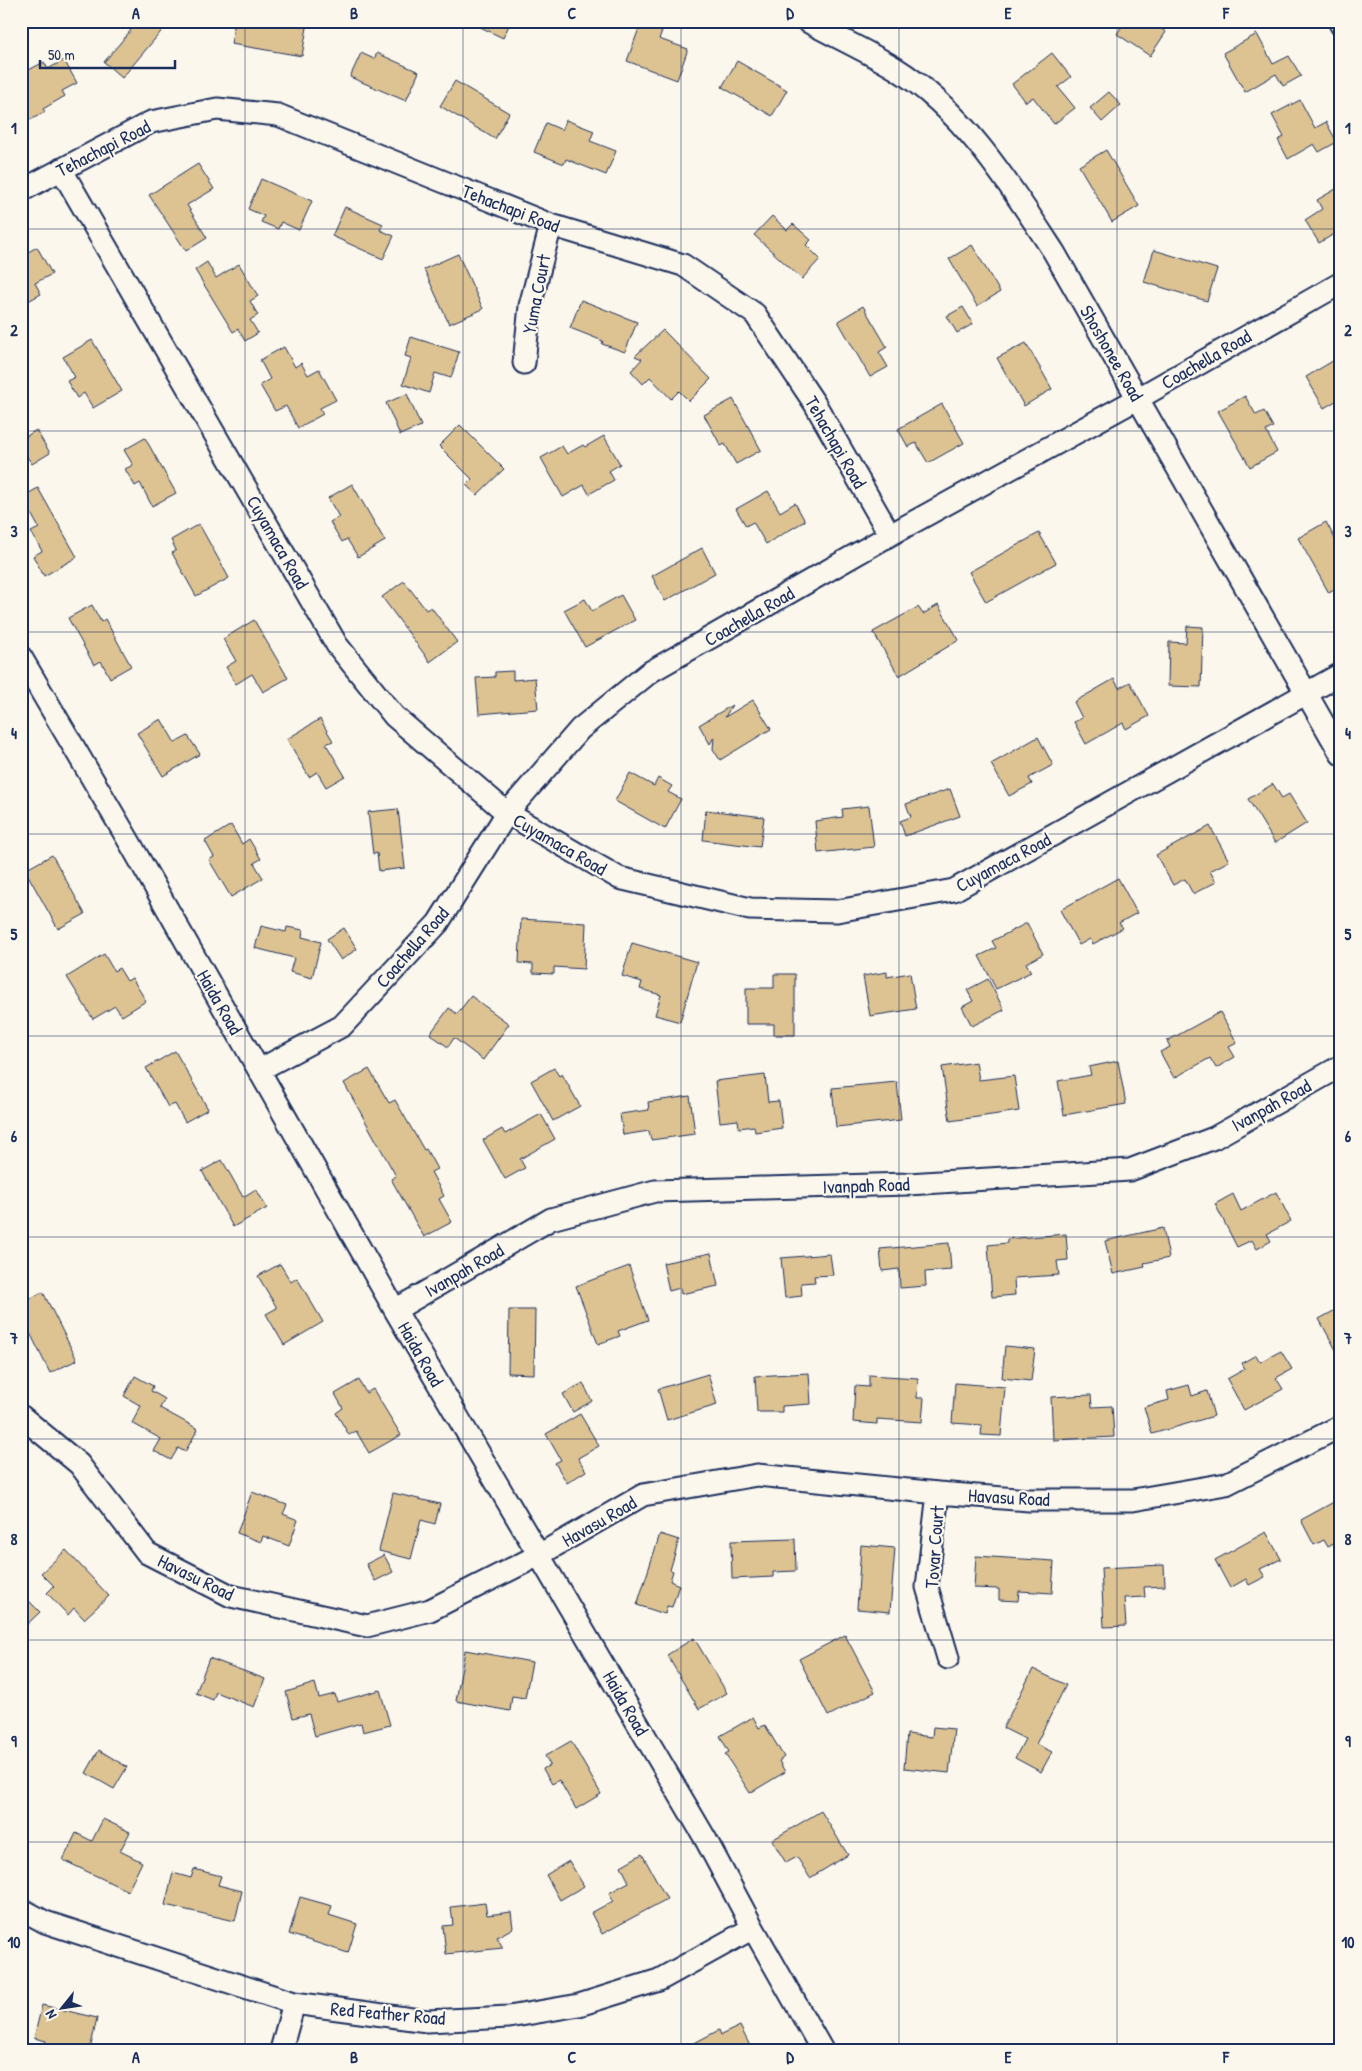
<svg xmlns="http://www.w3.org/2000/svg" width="1362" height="2071" font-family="'Patrick Hand',sans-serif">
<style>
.building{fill:#ddc292;stroke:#1b2f5e}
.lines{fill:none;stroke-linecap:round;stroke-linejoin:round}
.minor-casing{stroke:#1b2f5e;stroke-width:25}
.minor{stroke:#fbf7ec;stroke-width:21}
.grid{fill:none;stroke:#1b2f5e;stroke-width:1;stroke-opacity:0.55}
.labels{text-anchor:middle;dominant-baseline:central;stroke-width:4.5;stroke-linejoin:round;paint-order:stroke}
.street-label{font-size:19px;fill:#1b2f5e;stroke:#fbf7ec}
.neatline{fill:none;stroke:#1b2f5e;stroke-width:2}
.grid-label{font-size:16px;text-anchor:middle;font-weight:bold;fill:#1b2f5e}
</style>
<rect width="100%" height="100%" fill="#fbf7ec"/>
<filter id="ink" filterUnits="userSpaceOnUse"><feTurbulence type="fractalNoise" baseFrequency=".02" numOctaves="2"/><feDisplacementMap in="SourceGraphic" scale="10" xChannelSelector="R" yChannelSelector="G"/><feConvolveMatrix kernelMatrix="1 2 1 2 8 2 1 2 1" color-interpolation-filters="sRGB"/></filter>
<g filter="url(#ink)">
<path class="building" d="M120 21H170L122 78 104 62 131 30Z
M235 21H272L307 27 302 56 231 44Z
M468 21H511L503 38Z
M1125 21H1149L1166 32 1150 56 1117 34Z
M641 23 662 31 659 39 688 49 677 80 627 61Z
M1257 34 1273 64 1289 56 1301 76 1283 86 1276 74 1245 92 1223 53Z
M361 53 374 59 377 53 419 72 406 101 350 77Z
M1052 53 1071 77 1058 87 1075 108 1054 124 1033 97 1026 102 1012 84Z
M64 60 77 83 62 91 65 96 43 109 45 112 21 125V74L44 62 48 69Z
M737 61 787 90 772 116 722 87Z
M455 81 509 113 495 139 440 106Z
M1109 92 1121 105 1102 122 1090 108Z
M1300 100 1315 128 1326 122 1337 142 1319 152 1314 144 1288 159 1278 140 1284 137 1272 115Z
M566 120 594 131 590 141 616 151 606 175 566 159 564 164 534 152 546 123 562 130Z
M1106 150 1139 206 1112 222 1079 166Z
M198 164 214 189 187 205 207 238 186 251 149 195Z
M261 179 312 201 299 230 281 222 278 229 261 222 264 216 248 209Z
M1341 186V230L1319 243 1305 220 1322 209 1317 200Z
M345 207 383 224 380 230 394 236 383 259 332 236Z
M772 216 787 230 793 224 811 240 806 245 820 259 802 279 754 235Z
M972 245 1000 292 977 306 949 259Z
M37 247 52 274 35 283 41 294 21 305V256Z
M1154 250 1217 269 1207 301 1144 282Z
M458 254 483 309 449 324 424 269Z
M207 262 216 278 239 264 258 296 250 301 258 315 250 320 258 333 245 341 238 329 233 332 195 270Z
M581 300 637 322 625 352 602 344 603 341 570 328Z
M863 306 887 347 879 352 888 367 870 377 838 321Z
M963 307 973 324 957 333 947 316Z
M663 330 711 379 689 401 679 391 671 399 650 377 643 384 631 371 642 359 635 356Z
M411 337 459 352 451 378 435 373 429 393 403 384 411 358 405 356Z
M92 340 122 391 93 408 84 393 77 398 67 381 75 377 63 357Z
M1026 343 1052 389 1024 406 997 358Z
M284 347 295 367 301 363 308 375 319 369 336 400 320 408 323 414 298 428 286 406 275 411 260 385 270 379 260 360Z
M1341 356V398L1324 408 1306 377Z
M407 394 421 426 400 435 386 403Z
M1245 396 1256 415 1264 411 1273 427 1266 431 1277 452 1250 467 1218 411Z
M733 399 761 450 736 464 725 444 721 446 704 415Z
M942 404 964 443 928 463 916 443 908 447 898 429Z
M460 425 504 469 477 495 466 485 472 479 439 446Z
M36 430 50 453 32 464 21 448V440Z
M604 436 620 464 609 471 614 480 589 494 584 485 563 497 541 458 562 446 567 454 583 445 585 447Z
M145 438 176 493 152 506 140 483 135 486 125 469 133 465 124 450Z
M352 484 385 541 358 557 347 539 342 542 330 522 339 517 328 498Z
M38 488 77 557 44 576 33 556 42 551 31 532 39 528 22 497Z
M768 491 780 512 795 503 805 521 766 544 753 522 746 526 736 509Z
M1326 522 1341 550V586L1329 593 1298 538Z
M199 524 229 578 196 596 172 553 176 550 171 540Z
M1039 533 1056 563 986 602 969 572Z
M702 548 715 573 665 601 652 576Z
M404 581 426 610 431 607 457 642 430 662 382 597Z
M621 595 635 620 585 647 564 610 585 599 592 611Z
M92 605 101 622 105 619 131 666 110 678 101 661 94 665 68 618Z
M938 605 959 640 899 676 873 632 918 607 923 614Z
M254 620 288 678 263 692 252 674 236 684 226 667 236 661 223 639Z
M1187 626 1203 627 1201 687 1168 686 1169 642 1186 643Z
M513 671V680L535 678 538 709 479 714 476 678 495 677V672Z
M1114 679 1119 688 1130 682 1149 716 1126 729 1123 723 1086 744 1074 722 1082 718 1074 702Z
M753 700 771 729 720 760 713 749 714 737 710 744 699 725 732 705 725 717Z
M161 719 175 743 188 736 200 754 163 776 137 733Z
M320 719 333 741 326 744 345 776 326 787 317 772 309 777 287 739Z
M1038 737 1053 765 1029 778 1032 784 1009 796 991 764Z
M630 773 654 786 658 778 672 786 668 792 681 799 665 829 615 801Z
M1273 784 1282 798 1289 794 1307 823 1275 843 1248 799Z
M950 789 960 816 905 836 900 821 911 817 906 804Z
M869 806 874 847 818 853 815 821 843 817 842 809Z
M398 809 405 868 379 871 377 853 373 854 368 812Z
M706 810 764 817 760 847 703 840Z
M231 825 242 844 249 839 261 859 254 863 263 878 231 897 209 860 214 857 205 841Z
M1210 826 1229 861 1210 871 1216 882 1193 894 1185 879 1173 885 1156 855Z
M52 855 85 914 58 929 25 870Z
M1118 878 1137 913 1119 923 1123 928 1093 944 1090 939 1079 945 1060 910Z
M521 919 586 923 584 969 554 967V974L533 973V964L519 963Z
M1027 923 1043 954 1026 963 1031 972 996 989 979 956 996 948 992 941Z
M261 926 286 932 287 927 303 930 302 937 321 942 312 978 290 972 294 958 255 948Z
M344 928 357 949 341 960 327 939Z
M632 943 697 962 680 1022 655 1015 661 995 640 989 642 982 622 976Z
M104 954 114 971 119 968 127 981 132 978 146 1001 122 1016 115 1006 93 1019 67 977Z
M887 972V977L910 973 916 1009 870 1016 863 976Z
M774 974H795V1035H774V1024H746V988H774Z
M988 979 1004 1010 972 1026 962 1007 973 1001 967 990Z
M471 996 509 1024 483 1060 454 1038 448 1047 430 1034 449 1008 457 1014Z
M1220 1012 1237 1043 1229 1047 1235 1057 1216 1068 1210 1058 1174 1078 1160 1052 1170 1047 1167 1041Z
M175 1051 208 1109 185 1122 175 1104 168 1107 146 1068Z
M1118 1061 1126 1104 1064 1115 1058 1081 1091 1075 1089 1067Z
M976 1062 979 1080 1014 1076 1019 1111 950 1121 942 1067Z
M554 1068 559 1076 562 1074 580 1106 553 1121 531 1081Z
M369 1069 389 1103 395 1100 424 1150 426 1149 437 1169 431 1172 444 1196 439 1199 452 1222 424 1237 391 1179 396 1176 344 1083Z
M765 1075 768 1102 779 1101 782 1128 755 1132 754 1126 739 1128 738 1120 720 1122 715 1081Z
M897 1082 901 1120 836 1127 832 1088Z
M690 1096 695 1134 651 1140 649 1131 623 1135 620 1114 649 1110 648 1102Z
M541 1114 555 1139 520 1159 525 1168 505 1179 483 1140 502 1129 505 1134Z
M222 1160 243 1197 256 1189 267 1208 233 1227 202 1171Z
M1276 1192 1291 1221 1267 1234 1271 1241 1257 1249 1252 1240 1237 1247 1215 1204 1233 1194 1241 1211Z
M1163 1228 1169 1258 1144 1263 1145 1267 1113 1274 1105 1241Z
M1066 1234 1068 1260 1057 1261 1059 1275 1014 1278 1015 1295 992 1297 988 1245 1007 1243V1239Z
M949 1243 951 1270 925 1272 926 1286 900 1288 899 1269 882 1271 880 1249Z
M711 1253 718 1286 681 1294 680 1288 669 1291 663 1263Z
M830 1254 833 1275 814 1276 815 1282 801 1283 802 1296 785 1298 781 1258Z
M280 1264 291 1282 297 1278 323 1322 284 1345 266 1314 277 1308 258 1276Z
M629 1266 648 1320 618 1331 620 1336 598 1344 576 1286Z
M43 1292 77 1360 50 1373 21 1315V1303Z
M1341 1307V1359L1319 1319Z
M509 1310H535L534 1374 508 1373Z
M1005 1346 1035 1349 1031 1381 1002 1378Z
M1281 1351 1292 1369 1276 1378 1283 1389 1244 1410 1227 1379 1245 1369 1242 1363 1256 1355 1260 1362Z
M809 1373 811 1404 782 1406V1412H757L755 1376Z
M708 1374 717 1405 667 1420 658 1389Z
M869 1375 918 1378 917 1398H924L922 1422 877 1419V1424L853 1422 855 1386 869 1387Z
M135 1376 153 1386 151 1391 165 1399 160 1408 198 1429 185 1452 178 1448 171 1460 154 1451 161 1439 132 1423 141 1406 124 1396Z
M359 1380 366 1393 373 1389 401 1435 369 1453 356 1431 349 1435 336 1413 343 1408 335 1394Z
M583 1383 592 1401 573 1412 563 1394Z
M955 1383 1005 1387 1001 1436 981 1435 982 1425 952 1423Z
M1189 1385 1192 1396 1207 1391 1214 1416 1152 1434 1144 1407 1169 1400 1167 1391Z
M1091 1395 1092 1407 1112 1406 1114 1437 1053 1440 1051 1397Z
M580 1414 599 1446 578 1458 586 1471 567 1483 555 1463 561 1460 546 1434Z
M252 1492 287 1505 283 1514 298 1520 289 1546 263 1536 261 1542 237 1533Z
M393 1493 440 1504 435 1524 421 1520 411 1559 379 1551Z
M1341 1498V1540L1328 1547 1324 1540 1314 1545 1301 1520Z
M1266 1532 1281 1559 1260 1569 1265 1577 1249 1585 1246 1579 1230 1588 1215 1560Z
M660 1534 679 1540 670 1570 673 1571 670 1581 679 1585 672 1607 667 1606 665 1614 637 1605Z
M795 1539 796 1571 773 1572V1577L732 1579 731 1541Z
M861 1545 895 1548 890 1612 857 1609Z
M66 1550 109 1596 84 1619 74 1608 68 1615 47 1593 54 1586 41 1573Z
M384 1555 393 1572 375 1581 366 1564Z
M976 1556 1054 1561 1052 1593 1019 1591 1018 1601 999 1600V1589L974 1588Z
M1164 1565 1165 1586 1144 1587 1145 1597 1124 1598 1126 1626 1104 1627 1101 1568Z
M21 1593 40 1612 21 1630Z
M845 1635 875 1692 828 1716 799 1659Z
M694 1638 727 1693 699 1709 667 1655Z
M465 1650 532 1662 525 1698 512 1696 510 1711 456 1701Z
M209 1658 265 1679 254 1707 216 1692 213 1700 196 1693Z
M1033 1669 1066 1685 1036 1744 1052 1752 1041 1772 1015 1758 1025 1739 1003 1728Z
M315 1683 319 1698 335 1694 337 1702 380 1690 390 1725 363 1732 361 1723 315 1736 309 1714 293 1718 286 1692Z
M753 1717 759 1728 765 1725 784 1757 779 1761 785 1772 750 1793 725 1754 729 1752 720 1736Z
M933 1727 954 1729 949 1773 904 1768 907 1734 932 1737Z
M571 1741 601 1794 576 1809 559 1780 552 1784 543 1769 550 1765 545 1756Z
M99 1750 127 1767 114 1789 86 1773Z
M821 1811 848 1855 810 1878 797 1857 786 1863 772 1840Z
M103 1819 130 1832 120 1851 142 1862 128 1891 63 1860 76 1833 92 1841Z
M642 1854 667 1899 602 1934 591 1913 613 1901 609 1893 629 1882 621 1866Z
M569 1861 584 1886 560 1900 546 1875Z
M194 1869 221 1876 218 1885 242 1891 235 1921 165 1905 173 1873 191 1878Z
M300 1897 332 1906 329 1915 357 1924 348 1953 289 1934Z
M485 1903 487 1915 511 1912 513 1928 497 1937 503 1948 446 1954 443 1926 453 1925 451 1907Z
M42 2005 97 2018 90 2050H44L46 2041 34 2038Z
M740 2026 752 2050H681L719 2030 721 2035Z"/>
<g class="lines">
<defs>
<path id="minor" d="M807 21C836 37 867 51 895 68 964 111 1010 185 1054 252L1341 754
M1339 21 1341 25
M61 169 337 645 394 716 507 813 619 878 750 909 837 911 954 890 1341 674
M21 191 151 122 217 109 278 115 551 225 683 265 755 314 815 404 890 535
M524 363 530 306 551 225
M21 657 130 843 395 1310 705 1838 753 1928 822 2050
M259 1070 342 1026 438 923 507 813 580 729 650 672 890 535 1137 399 1341 283
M395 1310 551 1219 655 1191 908 1184 1130 1170 1214 1138 1341 1066
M21 1416 79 1464 147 1553 231 1596 367 1626 430 1610 539 1555 643 1495 757 1475 938 1493 1029 1500H1133L1226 1484 1341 1426
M938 1493 927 1587 948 1658
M21 1909 45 1922 294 2003 427 2021 509 2017 579 2005 659 1980 753 1928
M281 2050 294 2003"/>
</defs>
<use href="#minor" class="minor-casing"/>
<use href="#minor" class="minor"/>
</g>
</g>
<path class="grid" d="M245 21V2050M463 21V2050M681 21V2050M899 21V2050M1117 21V2050M21 229H1341M21 431H1341M21 632H1341M21 834H1341M21 1036H1341M21 1237H1341M21 1439H1341M21 1640H1341M21 1842H1341"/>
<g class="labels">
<g class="street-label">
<text transform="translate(103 148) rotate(-27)">Tehachapi Road</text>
<text transform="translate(511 208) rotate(21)">Tehachapi Road</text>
<text transform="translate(536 294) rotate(-79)">Yuma Court</text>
<text transform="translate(1112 353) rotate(60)">Shoshonee Road</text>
<text transform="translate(1206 359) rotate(-30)">Coachella Road</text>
<text transform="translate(836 442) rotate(60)">Tehachapi Road</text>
<text transform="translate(278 542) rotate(60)">Cuyamaca Road</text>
<text transform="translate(749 616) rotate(-30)">Coachella Road</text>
<text transform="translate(560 844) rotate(30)">Cuyamaca Road</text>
<text transform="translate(1003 862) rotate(-28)">Cuyamaca Road</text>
<text transform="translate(412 947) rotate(-49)">Coachella Road</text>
<text transform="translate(220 1002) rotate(60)">Haida Road</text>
<text transform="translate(1271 1105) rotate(-29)">Ivanpah Road</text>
<text transform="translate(866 1185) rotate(-2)">Ivanpah Road</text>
<text transform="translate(464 1270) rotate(-30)">Ivanpah Road</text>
<text transform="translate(421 1354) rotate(60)">Haida Road</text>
<text transform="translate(1009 1497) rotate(3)">Havasu Road</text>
<text transform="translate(599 1521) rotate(-30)">Havasu Road</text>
<text transform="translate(934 1547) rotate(-86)">Tovar Court</text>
<text transform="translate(196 1577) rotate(26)">Havasu Road</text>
<text transform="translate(626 1703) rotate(60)">Haida Road</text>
<text transform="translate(388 2013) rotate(5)">Red Feather Road</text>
</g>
</g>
<rect width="1362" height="2071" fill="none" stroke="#fbf7ec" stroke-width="55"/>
<g transform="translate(62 2008) rotate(240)" stroke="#fbf7ec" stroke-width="4" paint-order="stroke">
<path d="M0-4L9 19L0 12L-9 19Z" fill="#1b2f5e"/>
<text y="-8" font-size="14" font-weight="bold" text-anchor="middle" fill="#1b2f5e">N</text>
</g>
<path d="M40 60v8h135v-8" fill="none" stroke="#1b2f5e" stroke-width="2.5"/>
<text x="48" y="60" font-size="15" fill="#1b2f5e" stroke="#fbf7ec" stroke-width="4" paint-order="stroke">50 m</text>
<rect x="28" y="28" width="1306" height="2016" class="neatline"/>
<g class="grid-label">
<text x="136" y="19">A</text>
<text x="354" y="19">B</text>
<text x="572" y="19">C</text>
<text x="790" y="19">D</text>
<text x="1008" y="19">E</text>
<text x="1226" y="19">F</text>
<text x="14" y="134">1</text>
<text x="1348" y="134">1</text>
<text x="14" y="336">2</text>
<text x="1348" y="336">2</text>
<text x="14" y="537">3</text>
<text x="1348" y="537">3</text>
<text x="14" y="739">4</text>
<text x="1348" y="739">4</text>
<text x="14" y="940">5</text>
<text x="1348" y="940">5</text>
<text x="14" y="1142">6</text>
<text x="1348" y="1142">6</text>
<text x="14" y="1344">7</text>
<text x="1348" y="1344">7</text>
<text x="14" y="1545">8</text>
<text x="1348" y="1545">8</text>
<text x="14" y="1747">9</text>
<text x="1348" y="1747">9</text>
<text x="14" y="1948">10</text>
<text x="1348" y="1948">10</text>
<text x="136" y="2063">A</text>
<text x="354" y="2063">B</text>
<text x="572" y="2063">C</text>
<text x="790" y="2063">D</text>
<text x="1008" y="2063">E</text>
<text x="1226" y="2063">F</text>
</g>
</svg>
